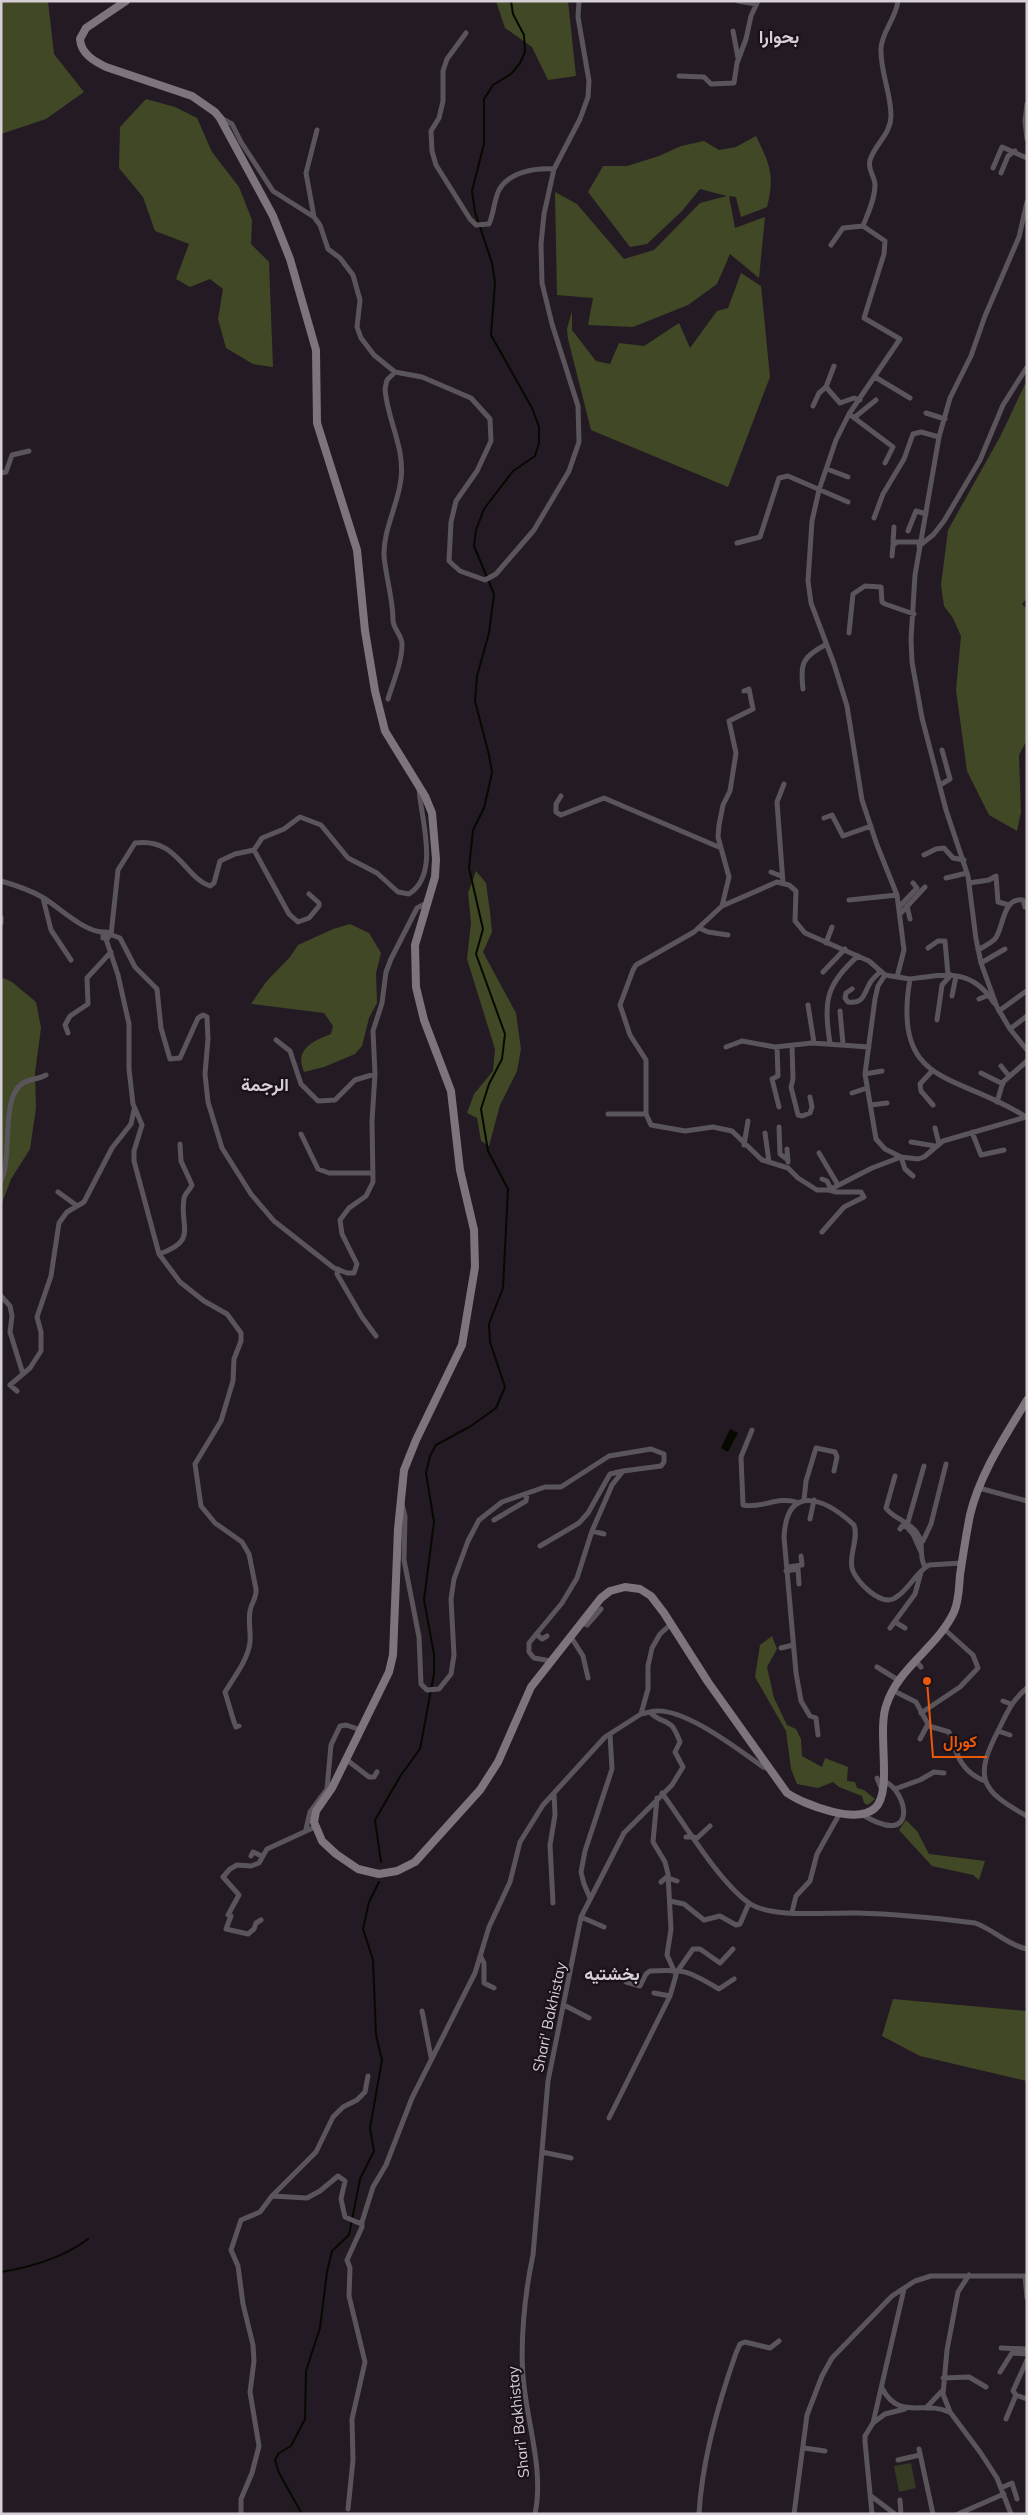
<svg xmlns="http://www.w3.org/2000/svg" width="1028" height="2515" font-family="Mulish,Vazirmatn,sans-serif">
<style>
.green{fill:#353a23}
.forest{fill:#414825}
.water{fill:#060900}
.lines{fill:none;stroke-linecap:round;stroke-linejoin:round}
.stream{stroke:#060900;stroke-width:2}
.minor{stroke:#5a555a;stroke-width:5}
.secondary{stroke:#7d747d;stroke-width:8}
.labels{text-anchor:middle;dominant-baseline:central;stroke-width:4.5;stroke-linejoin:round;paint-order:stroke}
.street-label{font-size:15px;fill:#d6d0d6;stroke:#1a111a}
.quarter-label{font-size:18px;font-weight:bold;fill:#d6d0d6;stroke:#1a111a}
.leader{fill:none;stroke:#e8590c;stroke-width:2}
.callout-dot{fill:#e8590c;stroke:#1a111a;stroke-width:2}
.callout-label{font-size:16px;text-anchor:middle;font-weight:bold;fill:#e8590c;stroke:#1a111a;stroke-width:4.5;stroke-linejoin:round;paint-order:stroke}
</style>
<rect width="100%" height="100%" fill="#241a24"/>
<path class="green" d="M911 2463 916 2488 899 2492 894 2466Z"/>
<path class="forest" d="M1 1H48L54 54 84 92 46 119 1 134Z
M496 1H568L576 76 548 80 532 47 505 28Z
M146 99 175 107 197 118 212 152 239 187 252 220 251 244 269 262 273 367 253 364 226 348 218 319 223 289 210 279 190 287 176 279 189 244 155 231 143 197 119 168 120 127Z
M756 136C770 165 775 175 767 207L741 217 736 197 729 196 735 228 765 217 759 278 730 254 717 284 688 305 633 327 588 325 593 298 557 295 555 192 577 204 624 259 654 250 700 203 727 196 700 189 682 211 647 244 630 247 588 192 603 166H627L659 156 681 146 704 141 719 150 736 147Z
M741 273 761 286 770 377 728 487 591 430 568 339 567 329 572 311V330L596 361 610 364 619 343 644 346 679 323 690 348 717 311 728 308Z
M1027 380V598L1022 604 1027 609V740L1019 755 1021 812 1017 831 989 815 967 771 956 690 961 636 953 618 944 606 941 585 948 530 1001 435Z
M476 871 486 883 490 912 492 932 483 952 516 1013 521 1049 517 1071 500 1105 489 1146 481 1141 477 1118 467 1113 474 1094 493 1071 495 1049 467 959 471 923 468 893Z
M350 924 369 933 381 953 376 973 377 1003 369 1018 362 1046 355 1054 324 1067 304 1072C294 1049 313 1041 331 1034L333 1026 324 1013 251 1004 266 982 290 957 298 945 333 929Z
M1 977 12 982 36 1002 41 1028 35 1073 36 1108 30 1149 11 1179 1 1206Z
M772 1636 777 1649 767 1667 774 1698 787 1725 796 1729 801 1739 802 1756 822 1767 825 1758 848 1767 847 1781 855 1782 857 1788 864 1790 875 1799 868 1805 864 1803 862 1796 839 1787 833 1782 818 1788 797 1784 791 1769 786 1731 755 1677 760 1645Z
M906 1820 917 1831 929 1854 985 1861 979 1880 973 1875 932 1866 899 1830Z
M893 1999 1027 2011V2081L920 2056 882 2036Z"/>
<path class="water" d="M730 1429 738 1433 728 1452 721 1448Z"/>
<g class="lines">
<path class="stream" d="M381 1862 375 1820 401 1775 420 1749 434 1674V1654L424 1600 434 1522 426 1473 430 1456 436 1445 471 1426 496 1408 505 1387 490 1342 489 1324 503 1288 508 1189 488 1151 481 1109 489 1084 502 1059 505 1034 476 954 483 929 469 868 473 830 484 808 492 773 489 755 475 701 477 676 489 633 494 594 474 546 476 530 484 509 513 471 535 456 539 443V427L532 408 491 335 495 283 492 263 475 212 472 191 484 144V99L493 85 511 74 520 63 525 52 524 35 513 14 511 1
M1 2272C31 2267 63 2258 88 2239
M302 2514 279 2473 275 2460 279 2453 291 2446 305 2419 306 2371 320 2328 327 2272 332 2251 349 2235 360 2179 374 2151 370 2128 382 2060 376 2035 373 1960 363 1929 369 1902 379 1882"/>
<path class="minor" d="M738 1 756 4
M733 31 738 58
M466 33 447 59 443 71V101L439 118 431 131 432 151 436 165 470 219 476 225 489 224C494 213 494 200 499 190 509 172 534 168 554 169
M679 76 704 77 711 84 734 83 737 63 746 39 751 16 758 1
M1027 104 1025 121 1027 139
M221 118 232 124 241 142 273 191 314 217 320 225 328 249 340 258 353 275 360 300 357 327 361 338 374 355 395 372 422 377 471 398 490 419 491 441 477 471 456 501 451 522 449 561 460 571 485 580 496 574 534 530 569 471 579 442 578 406 552 324 542 283 541 244 544 214 554 169 580 119 588 97 589 81 578 17 579 1
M993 168 1002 147 1027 158
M1001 173 1008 156 1015 151
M1027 202 1019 237 985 316 971 356 950 398 939 437 915 575 911 639 912 662 922 718 946 810 968 876 976 939 981 963 997 1007 1010 1029 1027 1050
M314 217 306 173 317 130
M863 226C868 213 875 199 875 185 875 176 867 170 870 160 875 144 891 134 891 116 891 92 880 72 881 48 882 32 896 18 898 1
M831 245 843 228 863 226 885 241 884 254 864 318 900 339 849 414 836 440 819 490 812 521 808 581 811 603 834 664 847 706 862 800 877 845 897 895 904 950 897 977
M834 366 826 387 840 403 854 398 860 400
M875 377 910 398
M813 406 819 393 826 387
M926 413 945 419
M849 414 893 447 885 463
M855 417 876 400
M827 469 848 477
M1 473 6 472 12 455 29 451
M874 518 883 494 904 459 913 434 921 432 939 437
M894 527 893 542H920
M908 531 916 511 926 514
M737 543 760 537 779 478 788 476 848 502
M919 546 933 535 944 521 980 460 1003 405 1027 367
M892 556 893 545 896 543
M849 633 853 594 865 586 881 587 882 602 885 604 914 614
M803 689C800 664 802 657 825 645
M388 699C393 682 402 663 402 644 402 635 393 629 393 620 393 599 386 578 384 556 383 530 398 505 401 479 405 447 387 419 385 389L387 380 395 372
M940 785 950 779 942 750
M561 796 556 804V812L561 815 604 798 721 848
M824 818 832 815 843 836 871 826
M254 850 289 914 298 922 309 918 319 906V903L309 894
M924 855 936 849 944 848 953 858 964 860
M771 872 781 876
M946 878 967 873
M1 881C15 885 30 890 42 897 61 908 85 934 107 932L108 938H103V933
M783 883 777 802 784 784
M969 883 989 880 996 876 998 902 1009 905
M43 898 51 930 71 960
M849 900 897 895
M722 906 729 877 718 837 719 825 723 805 730 791 736 753 729 721 753 709 749 689 744 691
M907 906 910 919
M899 907 917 888 913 883
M900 914 925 887
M1 917V923
M699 928 708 932 728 935
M109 934 120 938 135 967 157 989 161 1028 170 1059 180 1058 198 1018 203 1015 207 1017 208 1039 205 1074 208 1102 222 1148 251 1194 274 1221 334 1268 347 1273H354L357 1264 342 1234 340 1220 349 1208 366 1196 373 1182 372 1121 375 1074 373 1031 382 1003 386 972 391 959 417 908 425 904
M111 935 118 870 135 843C177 837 184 877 210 886L214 883 220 861 235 854 254 850 262 838 284 829 300 817 321 825 348 858 377 873 398 892 409 894C441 874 420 816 419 788
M106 939 118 975 129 1024V1069L133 1104 142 1125 134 1151V1161L159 1254 180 1282 204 1301 227 1314 241 1333V1341L234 1359 233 1381 221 1421 195 1464 201 1506 215 1523 242 1542 249 1554 256 1589C257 1598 251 1603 250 1611 248 1622 251 1632 250 1642 248 1660 234 1677 225 1692L234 1722 236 1727 239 1726
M826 943 832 927
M928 948 938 941H945L948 975
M978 950C983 947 991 943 995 939 1004 928 1002 897 1023 900L1025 907
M981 963 1005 949
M823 972 845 949
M885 975 878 986 875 999 865 1074 876 1139 885 1149 901 1157 918 1159 924 1157 943 1141 1026 1117
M852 989 846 993 845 998 848 1002C864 1004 863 995 870 983 872 979 877 975 881 971
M952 996 956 976
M979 999 989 995
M994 1003C972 968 946 974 910 979 891 1088 959 1073 1026 1117
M808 1005 814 1043
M840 1011 843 1044
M999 1011 1025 992
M937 1020 942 985 951 975
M1010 1029 1027 1016
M68 1033 65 1025 70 1016 88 1004 87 978 111 952
M276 1040 290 1051 301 1084 318 1101 335 1100 355 1080 375 1074
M830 1043C823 1002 826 984 858 956
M792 1046 793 1079 791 1087 798 1115 802 1116 810 1113 812 1107 810 1097
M726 1047 742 1041 775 1047 812 1043 869 1047
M777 1047 778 1076 772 1079 779 1107
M1001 1066 1009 1076
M932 1071 920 1084 921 1091 933 1105
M981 1073 1003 1084
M865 1074 882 1071
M852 1093 867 1088
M997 1102 1003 1082 1027 1061
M871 1105 887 1103
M608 1114H646
M779 1127 780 1154 788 1160
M935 1128 939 1144
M972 1132 981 1155 1004 1150
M765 1133 769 1162
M301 1134 318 1169 329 1173H373
M911 1142 935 1146
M744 1145 748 1121
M787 1149 788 1162
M819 1153 838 1185
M901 1157 872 1168 829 1190H817L798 1178 788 1168 762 1160 732 1131 713 1127 685 1131 651 1125 646 1114V1060L630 1035 620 1005 633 970 636 965 694 932 722 906 777 882 789 885 796 891 795 921 805 933 869 961 885 975 910 979
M901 1157 905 1169 913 1176
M822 1179 827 1181 831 1189
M1 1181C13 1156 0 1097 23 1083 30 1079 39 1079 46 1075
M58 1192 76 1205
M822 1232 844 1207 864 1197 861 1192H836L829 1190
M159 1254C199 1240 179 1227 184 1199 184 1194 190 1190 192 1185L181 1161 180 1144
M338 1269 337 1274 362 1317 376 1336
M1 1296 10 1306 12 1316 10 1332 23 1374
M17 1391 10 1385 30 1368 41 1351V1332L37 1317 51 1276 59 1223 67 1212 84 1202 112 1148 131 1124 134 1110
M752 1430 741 1457 743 1505C761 1509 778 1496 796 1502
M895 1476 886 1508C892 1518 909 1521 917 1533 925 1544 918 1555 925 1567
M979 1488 1027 1501
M804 1500 806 1481 816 1448 835 1452 837 1457 834 1471
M402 1504 405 1516 404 1560 419 1637 421 1684 427 1690 439 1689 451 1674 454 1655 451 1599 454 1579 468 1541 479 1520 502 1502 545 1487H561L609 1456 651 1449 664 1454V1462L661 1466 623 1471 612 1485 606 1499 592 1531 577 1578 562 1603 529 1643V1652L534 1658 551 1661
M810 1519 814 1500
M494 1520 526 1501 527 1494
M908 1522 924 1466
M900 1529 902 1526 907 1527 913 1534 921 1552
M592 1531 604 1534
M923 1541 931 1524 946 1464
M540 1546 579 1523 588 1513 610 1474 623 1471
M788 1567 802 1565 801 1556
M786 1571 798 1569 799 1584
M895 1622 905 1628
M582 1623 587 1625 601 1609
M890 1628 915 1594 921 1572
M536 1634 542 1639 547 1636
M571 1637 583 1656 588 1678
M781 1648 793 1645
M915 1660 921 1667
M877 1667 898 1680
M1027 1688C1012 1700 1007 1713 999 1729 974 1777 979 1790 1027 1816
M892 1690 916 1702 929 1726 949 1732C957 1755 961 1772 985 1781
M1003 1701 1011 1704
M921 1713 960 1687 978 1668 973 1655 943 1628
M641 1714 648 1689V1666L652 1648 660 1634 671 1624
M998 1731 1010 1735
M818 1735 816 1718 810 1716 801 1701 796 1673 784 1537C787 1482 826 1499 854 1525 859 1539 849 1553 852 1568 855 1581 881 1607 895 1598 909 1590 915 1573 929 1565L962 1563
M920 1739 928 1724
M347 1760 369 1777H374L377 1772
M877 1778 882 1790
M895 1789 920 1780 934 1772 944 1773
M662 1793C684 1823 719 1882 749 1903 772 1919 828 1912 857 1913 896 1914 936 1918 975 1923 993 1929 1007 1945 1027 1949
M863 1815C919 1849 908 1791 884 1781
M306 1829 310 1812 327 1789 331 1745 340 1726 346 1725 361 1730
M686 1837H694
M696 1839 710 1826
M251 1856 253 1852 262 1856
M668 1878 677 1881
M661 1882 668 1876
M590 1898 584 1884 581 1872 585 1851 612 1769 610 1734
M670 1901 684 1904 704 1920 720 1916 736 1925 740 1924 749 1903
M553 1903 550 1845 555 1815 554 1793
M792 1912 796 1896 810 1881 817 1854 840 1813
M581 1917 604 1927
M261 1920 256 1923 254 1929 248 1934 226 1929 231 1916 228 1915 239 1895 223 1877 230 1869 237 1865 251 1866 259 1863 267 1849 315 1827
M481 1957 484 1963V1983L494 1988
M679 1969 693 1949H700L720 1963 733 1949
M626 1982 640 1986 646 1974 650 1971C687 1969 688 1971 719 1989L734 1979
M654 1993 670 1996
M564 2005 589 2018
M422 2011 431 2057
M609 2118 670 1996 676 1975 667 1955 671 1929 668 1874 665 1862 653 1842 657 1798
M542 2152 571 2158
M272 2196 307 2198 320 2191 338 2176 345 2181 341 2199 345 2217 359 2223 362 2222 373 2187 386 2165 412 2098 475 1973 489 1927 510 1882 520 1842 543 1805 605 1737 641 1714 650 1712
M969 2275 958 2292 947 2350 943 2394 950 2412 980 2452 997 2478 1011 2514
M1025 2276 1027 2298
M1001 2348 1027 2349
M1027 2360 1013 2391 1016 2395 1027 2399
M1000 2372 1012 2353 1027 2354
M943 2378 969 2377 986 2387
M882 2388C899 2421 923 2400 949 2412
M926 2408 942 2391
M1006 2419 1016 2395
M873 2423 885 2414 905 2409
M804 2448 825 2451
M919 2449 933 2514
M898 2460 920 2455
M1001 2488 1012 2483 1017 2499
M871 2496 895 2514
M900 2500 901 2514
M348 2509 353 2460 352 2419 365 2362 349 2296 350 2268 347 2260 362 2227V2222
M241 2514V2499L252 2473 259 2446 250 2392 254 2361 253 2345 243 2304 238 2266 231 2250 241 2220 260 2212 272 2196 316 2152 333 2117 343 2107 357 2100 365 2092 368 2076
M535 2514C544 2472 528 2426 524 2385 519 2347 525 2292 533 2255L548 2081 581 1917 624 1833 672 1785 683 1767 675 1752 680 1742C678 1737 676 1731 672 1726 666 1720 656 1720 650 1712 679 1703 739 1750 763 1767L770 1769
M699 2514C702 2460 718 2404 736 2353L740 2344 745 2342 770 2348 779 2341
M794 2514 807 2415 822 2376 832 2358 892 2296 915 2281 931 2276H1027
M872 2514 865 2442V2436L873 2423 904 2289
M958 2514 1004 2494"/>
<path class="secondary" d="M126 1 86 28 80 39C81 54 94 61 106 67L192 96 215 112 220 118 273 216 290 259 316 350 317 423 357 550 365 631 375 691 385 731 425 796 432 813 436 859 435 877 415 945 416 987 424 1020 451 1091 460 1170 474 1230 475 1267 462 1345 416 1440 404 1470 398 1529 393 1655 389 1672 332 1788 316 1811 314 1822 322 1841 336 1854 358 1869 379 1874 397 1871 415 1862 480 1790 498 1762 531 1687 601 1598 610 1591 625 1587 640 1589 651 1596 664 1613 708 1682 787 1793C805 1805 857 1825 875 1808 893 1792 877 1733 886 1706 898 1667 937 1648 954 1612 959 1601 959 1587 960 1575 963 1555 966 1535 970 1515 980 1473 1005 1437 1027 1400"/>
</g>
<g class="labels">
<g class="street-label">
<text transform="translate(549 2017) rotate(-78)">Shari' Bakhistay</text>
<text transform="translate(518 2422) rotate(-96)">Shari' Bakhistay</text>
</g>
<g class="quarter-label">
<text x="779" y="36">بحوارا</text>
<text x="265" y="1084">الرجمة</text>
<text x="612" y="1973">بخشتيه</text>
</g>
</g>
<path class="leader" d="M927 1681L933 1757H987"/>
<circle class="callout-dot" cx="927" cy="1681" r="5"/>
<g class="callout-label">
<text x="960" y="1747">كورال</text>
</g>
<rect width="1028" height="2515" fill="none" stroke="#d6d0d6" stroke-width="5"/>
</svg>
